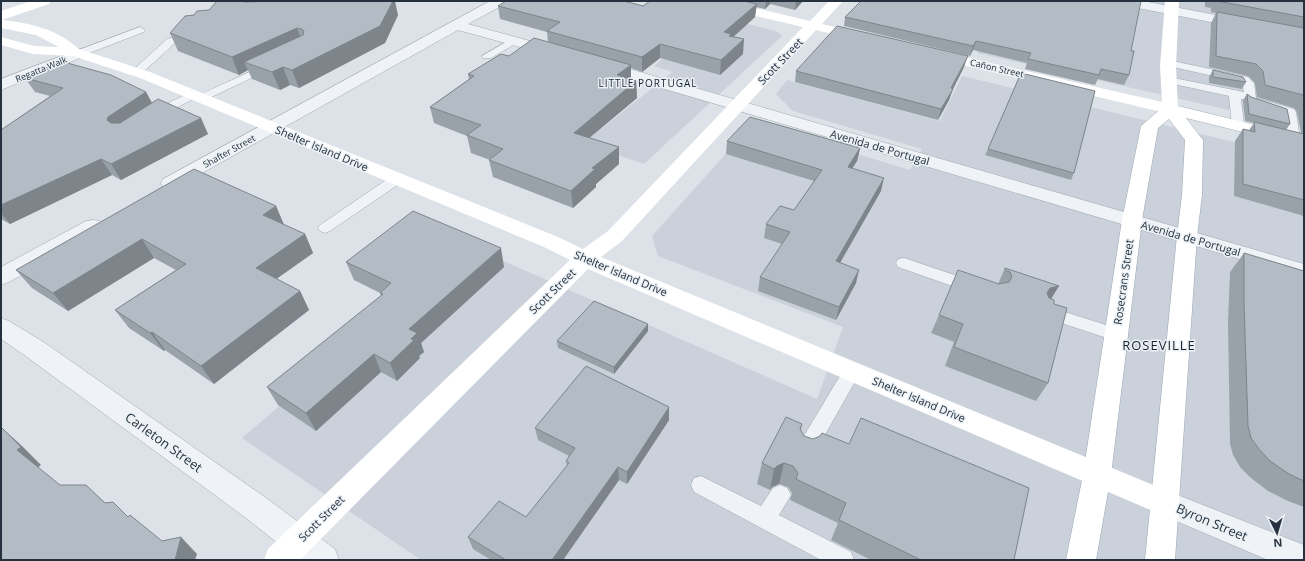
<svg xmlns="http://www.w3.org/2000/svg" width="1305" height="561" font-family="'Open Sans',sans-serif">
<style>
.built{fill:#cad1da}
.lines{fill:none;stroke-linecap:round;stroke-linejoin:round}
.lane-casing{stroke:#a1a9b1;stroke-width:1}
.street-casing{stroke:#a1a9b1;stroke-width:1}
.primary-casing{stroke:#9ba8b4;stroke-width:1}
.lane{fill:#eff2f6;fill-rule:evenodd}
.street{fill:#eff2f6;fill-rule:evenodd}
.secondary{fill:#fff;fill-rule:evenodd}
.primary{fill:#fff;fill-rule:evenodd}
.wall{fill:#9aa2a9}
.shaded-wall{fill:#7d848a}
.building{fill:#b3bcc5;stroke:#7d848a}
.labels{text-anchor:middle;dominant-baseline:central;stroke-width:3;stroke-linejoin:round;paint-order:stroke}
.far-street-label{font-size:9px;fill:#25313f;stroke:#ebf1f5}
.far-neighbourhood-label{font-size:10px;letter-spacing:1px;fill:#17222f;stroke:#ebf1f5}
.street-label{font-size:11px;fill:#25313f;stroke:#ebf1f5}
.quarter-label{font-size:13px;letter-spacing:1px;fill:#17222f;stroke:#ebf1f5}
.near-street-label{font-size:13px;fill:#25313f;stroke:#ebf1f5}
</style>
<rect width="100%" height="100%" fill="#dce2e7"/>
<path class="built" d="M1045 1H1304V127L977 53 994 21Z
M715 15 778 32 782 36 644 164 583 143 673 72 654 66Z
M962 76 1304 159V560H421L242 438 467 245 817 399 843 327 658 256 652 236 749 128H771L910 170 922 149 793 111 776 94 787 80 940 121Z"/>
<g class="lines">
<defs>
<path id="lane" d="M140 27 145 30 144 32 84 55H76L75 53 76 51Z
M171 38 175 39 176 41 175 43 141 74H133L131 72 133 70 167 39Z
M513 38 518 41 517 43 491 58H483L482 56Z
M1168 60 1248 77 1254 83 1256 98 1294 109 1296 112 1300 139 1298 142H1290L1288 139 1284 114 1247 102 1245 99H1241L1244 126 1242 129H1234L1232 126 1229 96 1169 83 1165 82 1163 80 1165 78 1169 77 1244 92 1242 84 1240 82 1164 65 1163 63Z
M269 63 274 66 273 68 205 100 201 102 195 98 157 118H149L147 115 149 112 189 93 193 91 199 95Z
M397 175 402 176 404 179 402 182 330 231 325 233 320 231 318 228 320 225 392 176Z
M904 258 981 284 983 288 981 292 975 294 898 267 896 263 898 259Z
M1046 306 1122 330 1125 335 1122 340 1116 341 1040 316 1038 312 1040 308Z
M852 364 858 366 861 371 813 456 806 459 799 456 796 450 799 444 846 366Z
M701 476 761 506 773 488 780 485 787 488 791 495 779 515 851 552 854 560H821L694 492 691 485 694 478Z"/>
<path id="street" d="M490 1H507L505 4 468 24 559 49 561 52 559 55 554 56 549 55 458 30 177 187 170 189 163 187 161 183 163 179Z
M1115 1H1143L1242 20 1247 21 1249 24 1247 27 1242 28 1122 5 1117 4Z
M80 49 85 50 87 53 85 56 1 90V79Z
M602 61 1304 264V278L597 69 594 66 597 63Z
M93 220 100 221 103 226 100 231 9 282 1 285V267L86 221Z
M1 318 9 321 45 343 266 498 335 549 339 560H299L246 518 27 357 1 339Z
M1165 490 1304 545V560H1268L1155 512 1150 503 1155 494Z"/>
<path id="primary" d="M1170 104 1304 137V147L1186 118 1203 140 1202 195 1197 236 1175 560H1145L1177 236 1182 195 1185 140 1169 119 1158 128 1142 220 1111 475 1096 560H1066L1083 475 1122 220 1141 126 1164 106Z"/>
</defs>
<use href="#lane" class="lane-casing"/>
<use href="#street" class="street-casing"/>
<use href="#primary" class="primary-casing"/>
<use href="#lane" class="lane"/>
<use href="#street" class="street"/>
<path class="secondary" d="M31 1H51L49 4 2 20C30 23 57 29 79 49L150 72 558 237 583 249 608 231 803 27 704 4 702 1H726L810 21 829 1H843L822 24 866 34 868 37 866 40 861 41 816 30 622 241 601 257 1175 494 1180 503 1175 512 1165 516 1155 512 588 269 300 560H264L268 549 570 260 544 247 140 78 73 56 33 54 1 45V37L34 46 59 47 36 35 1 28V11Z
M1165 1H1179L1176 66 1178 109 1176 112 1170 114 938 59 933 58 931 55 933 52 938 51 1162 102 1160 66Z"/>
<use href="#primary" class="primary"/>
</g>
<path class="wall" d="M650 1H803L795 10 770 4 765 9 756 7 755 17 733 37 743 54 720 75 660 58 642 72 631 68V80L636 81 637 98 589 138 619 147V164L596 184V187L573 208 493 177 489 160H490L471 153 467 136 434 123 430 107 469 79 468 74 509 56 548 42 547 32 500 19 498 6H643Z
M1205 1H1304V216L1234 196 1235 141 1243 129 1249 130 1254 123 1245 121 1243 100 1247 94 1290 124 1286 130 1301 133 1297 112 1294 108 1257 97 1255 83 1248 76 1209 67 1211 23 1216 13 1211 12V8L1205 7Z
M245 2 398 15 385 43 299 88 290 85 280 90 252 79 248 70 239 75 178 51 170 33 209 10Z
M845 17 1131 51 1129 75 1124 85 1098 79 1095 85 1025 69 1027 63 973 50 970 56 844 26Z
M964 67 953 89 949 100 938 120 795 82 796 71Z
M1213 70 1246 82 1242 89 1209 83V77Z
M25 78 146 92 152 103 208 134 121 180 112 175 10 224 1 219V130L50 96 35 92Z
M727 141 860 148 857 161 852 168 881 191 840 263 856 283 836 320 758 291 760 277 782 244 764 238 766 224 794 210 814 181 726 154Z
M988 149 1074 173 1071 180 985 155Z
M276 206 284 225 305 234 313 253 276 279 300 291 309 310 214 384 165 350 164 351 129 328 115 310 176 270 154 258 68 311 32 288 16 270Z
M1244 253 1304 271V507L1288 501 1268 491 1251 478 1240 467 1233 455 1230 444 1228 321 1230 272Z
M346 262 504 267 421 343 424 352 419 356 420 358 397 381 381 372 316 431 278 405 267 387 381 296 380 293 354 280Z
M1005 268 1051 299 1054 304 1048 383 1036 401 945 366 954 342 931 333 939 315 998 284Z
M648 331 614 374 558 348 557 341Z
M669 420 627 484 619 480 563 560H491L473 549 468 537 526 517 567 466 566 461 569 456 538 440 535 428Z
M802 424 801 430 804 436 1014 560H871L831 540 838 523 790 500 792 493 788 487 779 484 772 487 770 490 757 484 762 463Z"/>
<path class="shaded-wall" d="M393 1H395L398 15 385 43 299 88 292 70Z
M766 1H770V4L765 9Z
M796 1H803L795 10Z
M757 4 755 17 731 39 724 32Z
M297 28 303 45 244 62 248 70 239 75 232 57Z
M744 39 743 54 720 75 721 60Z
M976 41 973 50 970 56 973 46Z
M660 44V58L642 72V57Z
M968 56 964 67 953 89 949 100 938 120 941 109Z
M631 65V81L617 75Z
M283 67 290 85 280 90 272 72Z
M636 81 637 98 575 150 574 133Z
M146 92 154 107 117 135 107 120 108 117Z
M201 118 208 134 121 180 111 164Z
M619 147V164L596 184V187L573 208 571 191 592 168Z
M860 148 857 161 845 180 848 167Z
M101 159 112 175 10 224 1 213V205Z
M884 178 881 191 833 275 836 261Z
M276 206 284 225 263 215Z
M305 234 313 253 265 287 256 268Z
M142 239 154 258 68 311 53 293Z
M501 248 504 267 421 343 424 352 419 356 420 358 397 381 390 363 411 339 409 329Z
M859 270 856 283 836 320 839 307Z
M1059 286 1048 304 1037 311 1050 288Z
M300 291 309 310 214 384 201 366Z
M648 324V331L614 374V367Z
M152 332 165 350 164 351 150 333Z
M374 354 381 372 316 431 306 413Z
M669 407V420L627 484V472Z
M2 428 22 446 41 465 37 468 17 450Z
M784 463 779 484 772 487 770 490 774 469 777 466Z
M618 467 619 480 563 560H552Z
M181 537 197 554 195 560H175Z"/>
<path class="building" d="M217 1H244V2L287 1H393L380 26 292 70 283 67 272 72 244 62 303 35 304 31 302 29 297 28 232 57 170 33 185 16 194 15 197 11 209 10Z
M506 1H624L643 6 650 1H743L757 4 724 32 731 34 729 36 744 39 721 60 660 44 642 57 547 31 560 22 498 6Z
M861 1H1141L1131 51H1134L1129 75 1101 69 1099 75 1028 59 1031 53 976 41 973 46 845 17Z
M1217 1H1304V17Z
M1217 12 1304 28V97L1303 95 1265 85 1263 71 1256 64 1216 56Z
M837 26 968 56 951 88 953 89 941 109 796 71Z
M534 38 631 65 617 75 636 81 574 133 619 147 592 168 595 169 571 191 489 160 503 149 467 135 481 125 430 107 474 76 468 74 501 54 509 56Z
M60 61 111 75 146 92 108 117 107 120 111 123H120L158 99 201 118 111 164 101 159 1 205V130L63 88 25 78Z
M1213 70 1243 77 1246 82 1213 77Z
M1021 73 1095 91 1074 173 988 149Z
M1247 94 1251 97 1287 109 1290 124 1249 114Z
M750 117 860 148 848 167 884 178 836 261 859 270 839 307 760 277 790 232 766 224 780 206 794 210 822 170 727 141Z
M1254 122 1304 134V200L1243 184V129L1255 132Z
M194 169 276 206 263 215 305 234 256 268 300 291 201 366 152 332 150 333 115 310 186 264 142 239 53 293 16 270Z
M413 211 501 248 409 329 417 333 411 339 414 340 390 363 374 354 306 413 267 387 383 294 380 293 391 283 346 262Z
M1244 253 1304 271V481L1289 474 1270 461 1259 449 1251 438 1248 426 1244 302Z
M1005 268 1059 286 1050 288 1047 293 1049 298 1054 300V304L1067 308 1048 383 954 347 963 324 939 315 958 270 999 284 1009 282 1012 277 1010 272 1005 270Z
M594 301 648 324 614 367 557 341Z
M586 366 669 407 627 472 618 467 552 560H506L468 537 499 501 526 517 569 463 566 461 575 448 535 428Z
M786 417 802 424 800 429 804 436 813 439 820 436 822 433 849 444 861 418 1029 488 1014 560H921L839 520 846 503 796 479 798 473 793 466 784 463 777 466 774 469 762 463Z
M1 428H2L21 447 17 450 60 485H86L105 503 113 502 128 517 130 515 162 541 181 537 175 560H1Z"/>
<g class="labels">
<g class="far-street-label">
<text transform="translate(997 68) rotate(13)">Cañon Street</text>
<text transform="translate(41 69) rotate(-22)">Regatta Walk</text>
<text transform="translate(229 151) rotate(-29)">Shafter Street</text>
</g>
<g class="far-neighbourhood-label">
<text x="648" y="83">LITTLE PORTUGAL</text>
</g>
<g class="street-label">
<text transform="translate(780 61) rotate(-46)">Scott Street</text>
<text transform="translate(880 147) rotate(16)">Avenida de Portugal</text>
<text transform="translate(322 148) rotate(23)">Shelter Island Drive</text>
<text transform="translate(1191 238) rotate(16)">Avenida de Portugal</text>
<text transform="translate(621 273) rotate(23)">Shelter Island Drive</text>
<text transform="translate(1123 282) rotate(-82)">Rosecrans Street</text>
<text transform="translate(552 291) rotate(-44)">Scott Street</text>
<text transform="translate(919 399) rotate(23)">Shelter Island Drive</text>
<text transform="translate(321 518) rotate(-45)">Scott Street</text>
</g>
<g class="quarter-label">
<text x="1159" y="345">ROSEVILLE</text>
</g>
<g class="near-street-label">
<text transform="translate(164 442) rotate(36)">Carleton Street</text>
<text transform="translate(1212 522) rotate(23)">Byron Street</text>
</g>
</g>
<rect width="1305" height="561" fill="none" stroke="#25313f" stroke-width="4"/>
<g transform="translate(1277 533) rotate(175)" stroke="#ebf1f5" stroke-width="3" paint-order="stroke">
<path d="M0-3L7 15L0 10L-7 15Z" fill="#25313f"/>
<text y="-6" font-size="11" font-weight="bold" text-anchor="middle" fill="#25313f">N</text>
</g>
</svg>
